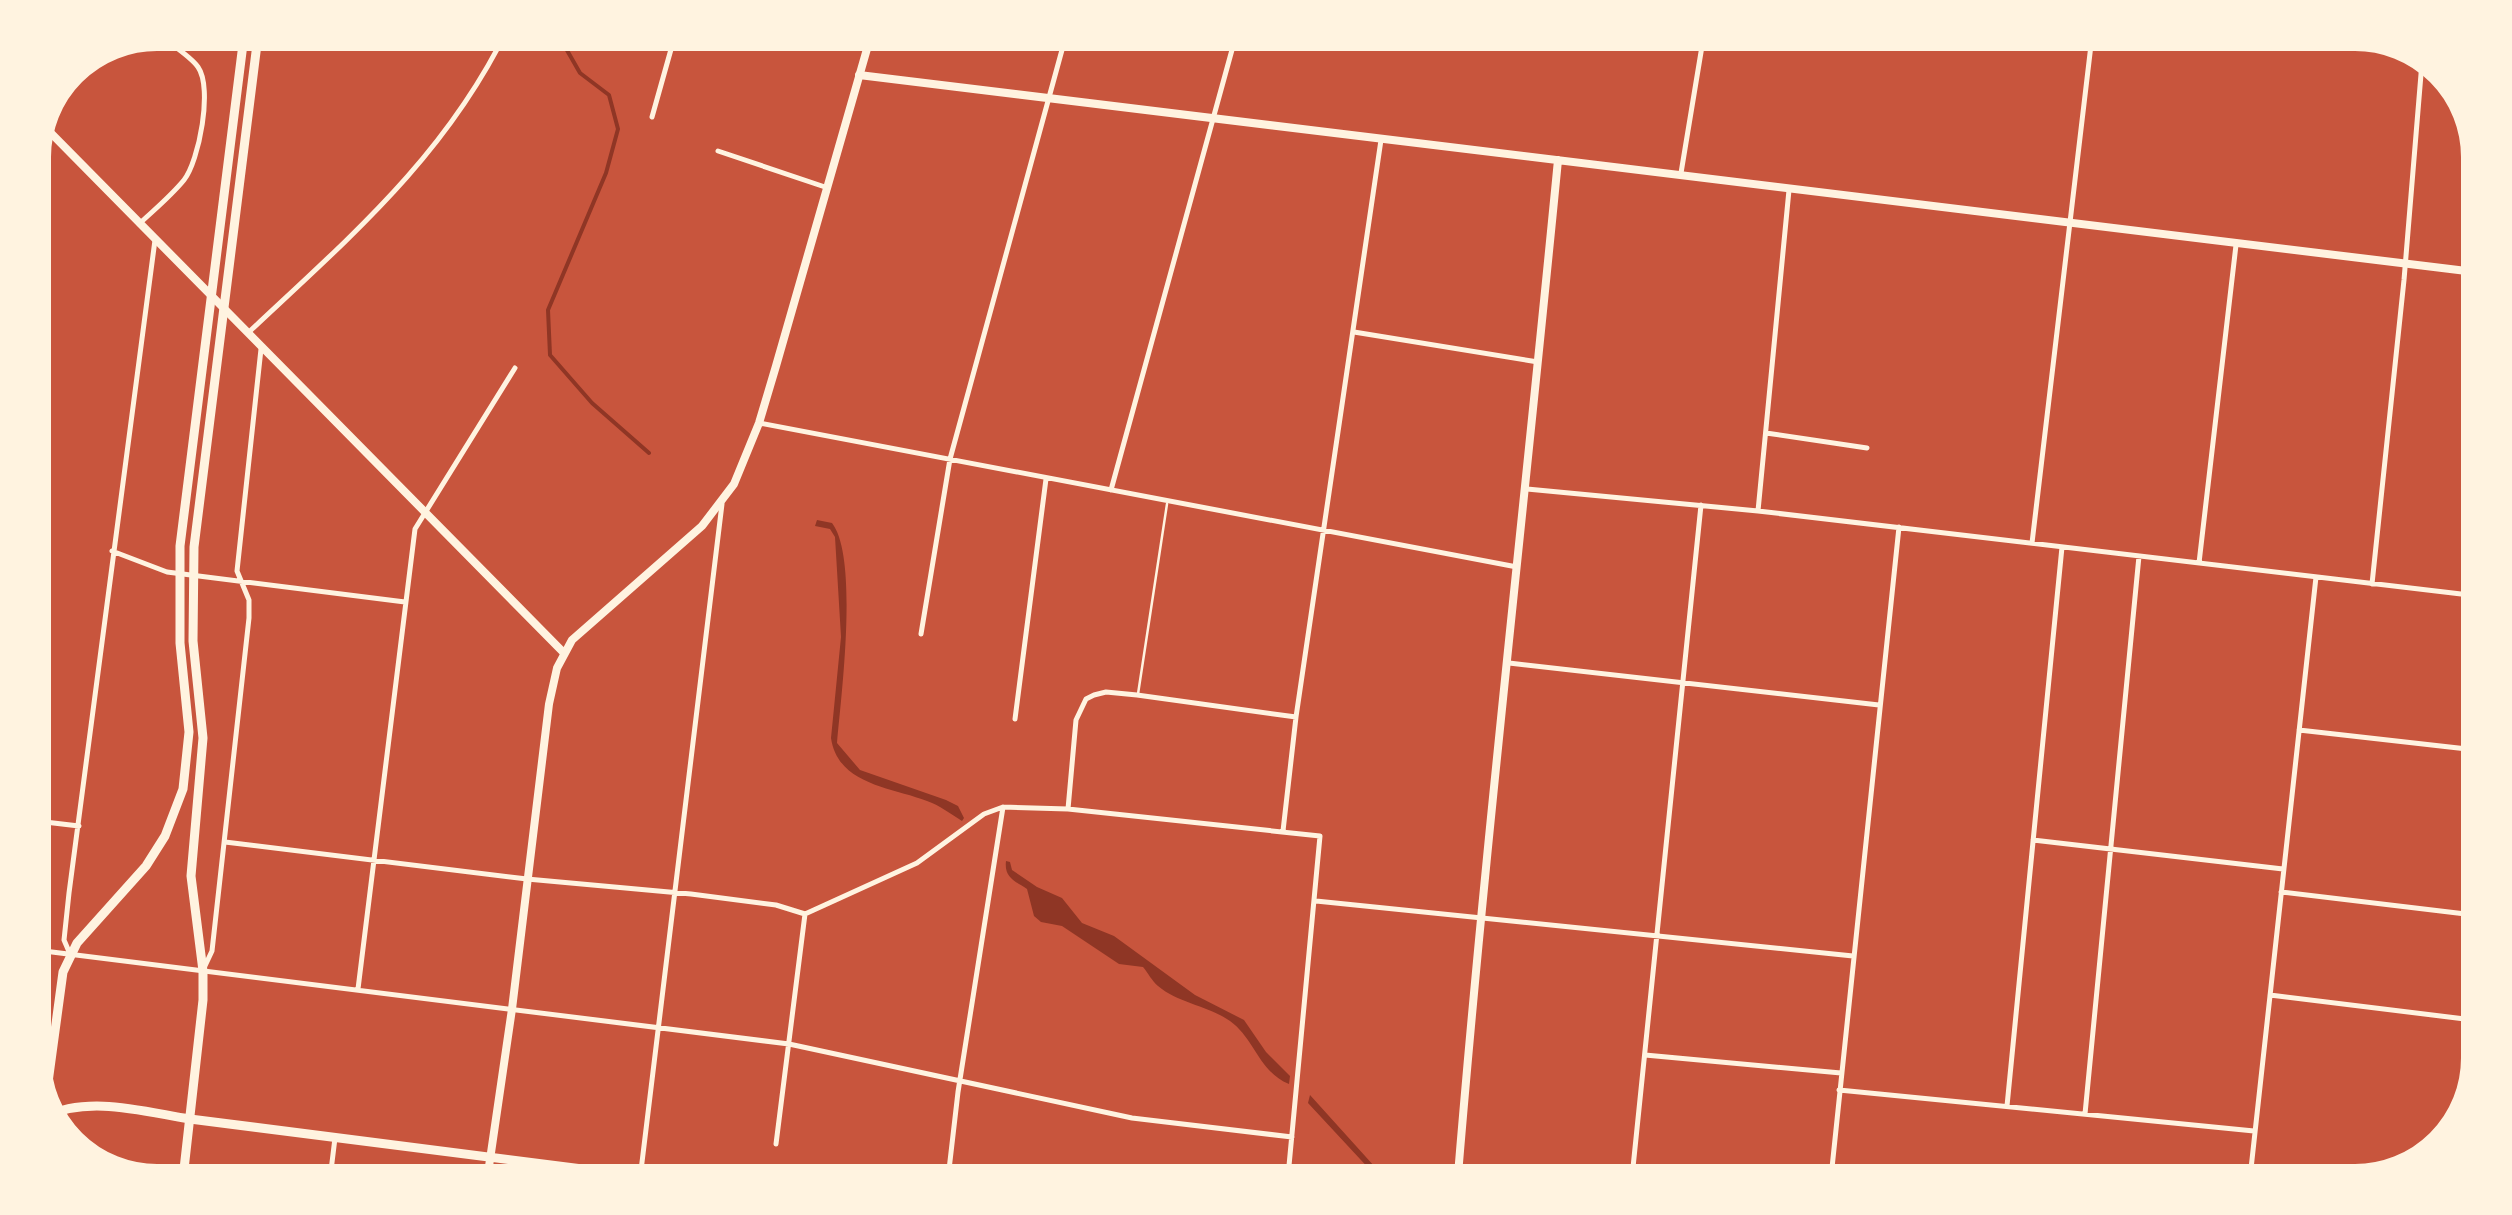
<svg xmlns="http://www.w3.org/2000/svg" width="2512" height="1215" font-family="'Noto Serif',serif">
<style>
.water{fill:#8f3625}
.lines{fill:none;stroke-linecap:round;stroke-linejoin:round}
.stream{stroke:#8f3625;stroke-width:4}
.service{stroke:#fff3e0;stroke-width:2.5}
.minor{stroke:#fff3e0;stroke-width:5}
.tertiary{stroke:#fff3e0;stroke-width:8}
.secondary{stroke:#fff3e0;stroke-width:8}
.primary{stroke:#fff3e0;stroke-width:9}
.trunk{stroke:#fff3e0;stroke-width:9}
.rim{fill:none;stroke:#fff3e0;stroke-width:12}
</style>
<rect width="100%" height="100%" fill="#c8553d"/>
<path class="water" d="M817 520 832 523C859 558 841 697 837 743L860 770 946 800 958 806 964 818 962 821C951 814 939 805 927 801 891 787 838 785 831 738L841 637 835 537 830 529 815 526Z
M1006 861 1010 862 1012 870 1037 887 1062 898 1082 923 1114 936 1195 995 1244 1020 1266 1052 1290 1076 1289 1084C1259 1072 1255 1039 1230 1021 1209 1006 1178 1003 1158 986 1152 981 1148 973 1143 967L1119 964 1062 926 1041 922 1034 916 1027 889C1015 881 1004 878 1006 861Z
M1310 1095 1393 1187H1386L1308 1103Z"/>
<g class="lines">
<path class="stream" d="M485 28 560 38 580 73 609 95 618 129 606 173 548 310 550 355 592 403 649 453"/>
<path class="service" d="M1138 694 1167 504"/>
<path class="minor" d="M652 117 677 28
M718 151 828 188
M1681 173 1705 28
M139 224C154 210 171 196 184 180 199 161 213 88 198 67 190 56 173 46 162 37
M249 332C350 237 446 156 508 28
M1354 332 1538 362
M759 423 1517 567
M1766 433 1867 448
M1527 489 1758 511 2478 596
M1111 490 1238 28
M1758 511 1789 190
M2032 543 2093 28
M112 551 167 572 405 602
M2199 563 2236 245
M2372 584 2404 280 2423 50
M921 634 950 459 1068 28
M1509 663 1879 705
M1015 719 1046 479
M2299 730 2476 750
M1068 809 1076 720 1086 699 1094 695 1106 692 1137 695 1296 717
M28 820 79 826
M1283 831 1296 717 1381 140
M2033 840 2283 869
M225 842 527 879 691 894 776 905 805 914
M2281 892 2474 915
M1316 901 1853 956
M805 914 917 863 984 814 1003 807 1068 809 1320 836 1287 1187
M28 949 789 1044 1132 1118 1292 1137
M70 954 64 940 69 893 155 240
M204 968 212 951 249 618V600L237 571 261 349
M358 989 415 529 515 368
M2270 995 2473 1020
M1645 1055 1841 1073
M1839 1090 2254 1131
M2007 1106 2062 547
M2085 1114 2139 556
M776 1144 805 914
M2250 1179 2312 1187
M329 1187 335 1138
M639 1187 722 504
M947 1187 958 1092 1003 807
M1631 1187 1701 505
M1830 1187 1899 527
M2249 1187 2316 577"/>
<path class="tertiary" d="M859 75 2483 273
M40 122 563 652
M1457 1187C1485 844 1525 502 1558 160"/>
<path class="secondary" d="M486 1187 512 1009 549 704 557 668 572 640 702 526 734 484 759 423 776 366 873 28"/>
<path class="primary" d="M190 1119 724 1187"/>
<path class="trunk" d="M44 1112 63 972 77 943 146 866 165 836 183 789 189 732 180 643V546L245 28
M45 1117C88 1095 145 1112 190 1119
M182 1187 203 1000V971L191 876 203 738 193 641 194 547 259 28"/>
</g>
<path d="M0 0H2512V1215H0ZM157 45H2355A112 112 0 0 1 2467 157V1058A112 112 0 0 1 2355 1170H157A112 112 0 0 1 45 1058V157A112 112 0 0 1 157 45Z" fill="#fff3e0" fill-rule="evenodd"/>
<path class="rim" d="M157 45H2355A112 112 0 0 1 2467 157V1058A112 112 0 0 1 2355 1170H157A112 112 0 0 1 45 1058V157A112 112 0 0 1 157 45Z"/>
</svg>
